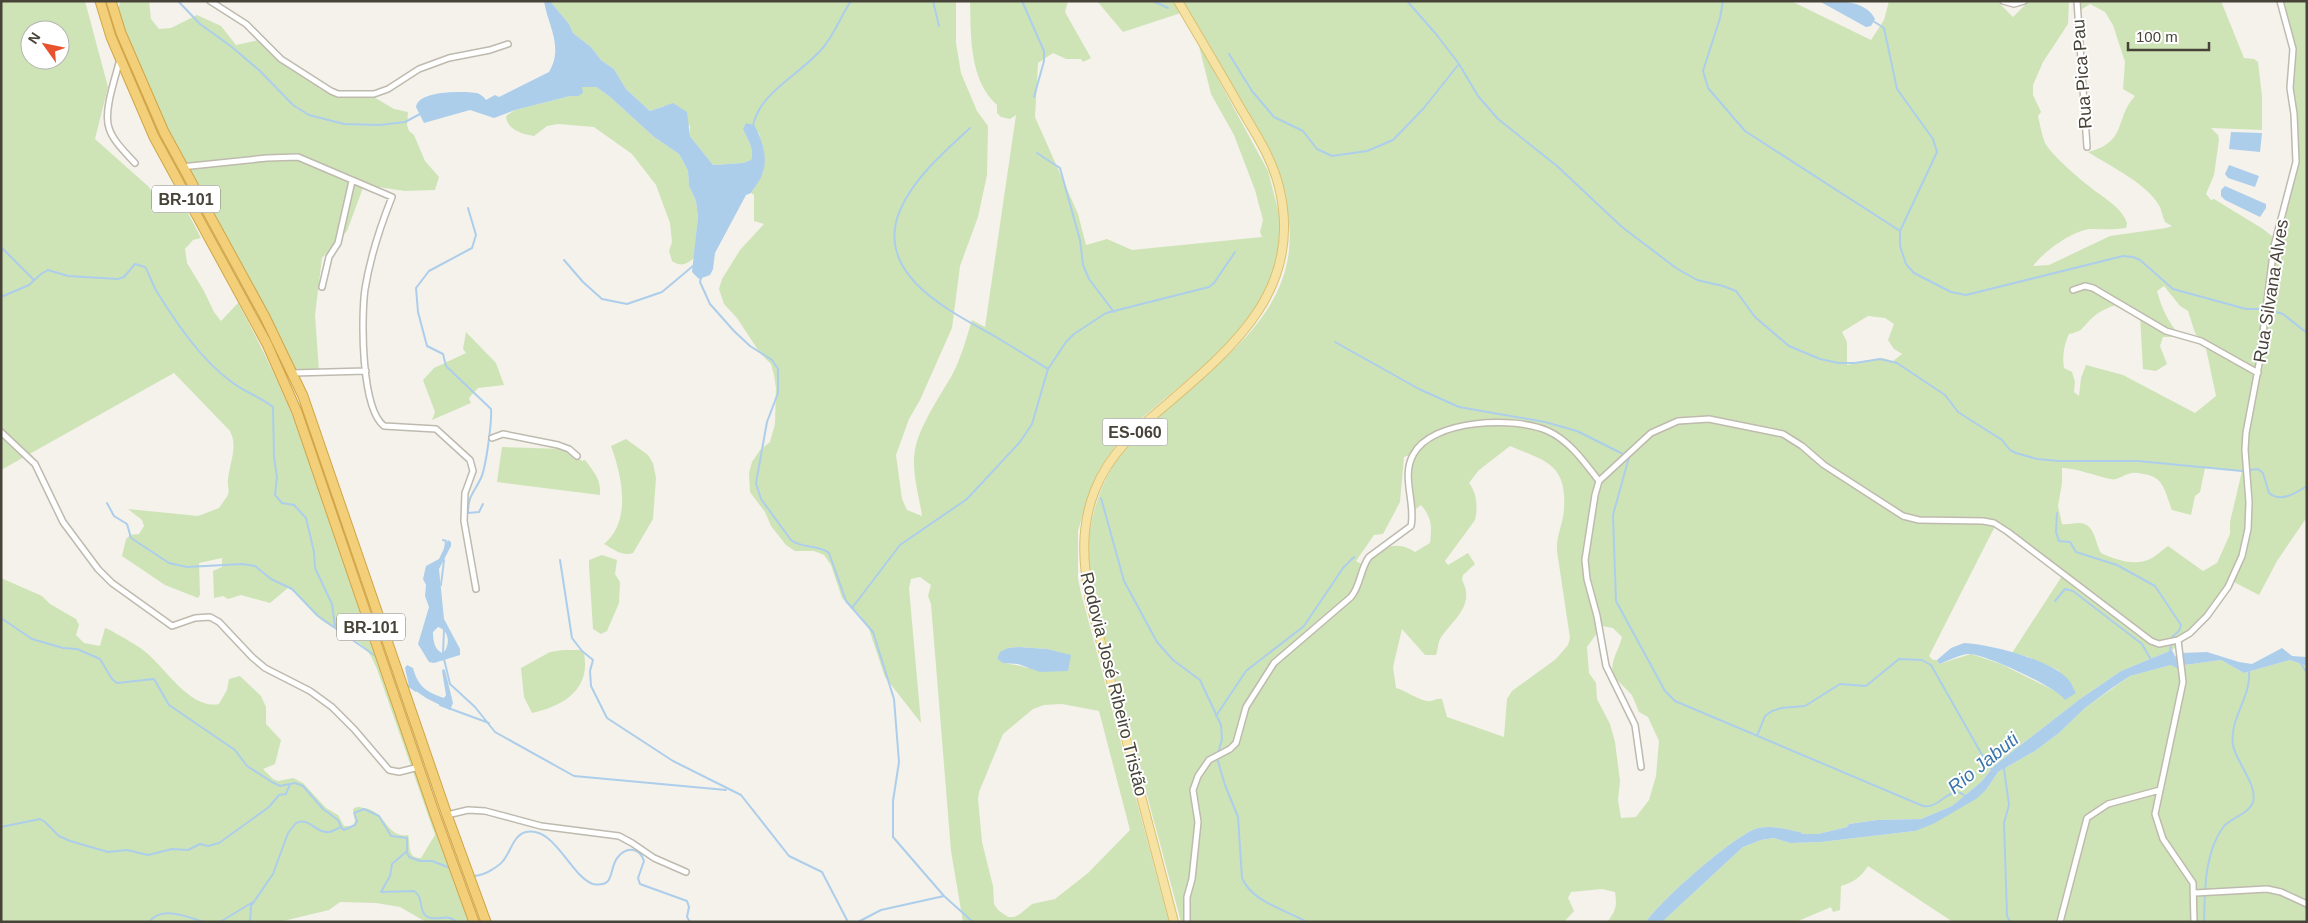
<svg xmlns="http://www.w3.org/2000/svg" width="2308" height="923" font-family="Arial,sans-serif">
<style>
.green{fill:#cee4b7;fill-rule:evenodd}
.water{fill:#adceeb;fill-rule:evenodd}
.lines{fill:none;stroke-linecap:round;stroke-linejoin:round}
.stream{stroke:#adceeb;stroke-width:2}
.minor-casing{stroke:#bfbaae;stroke-width:8}
.primary-casing{stroke:#dac072;stroke-width:10}
.motorway-casing{stroke:#d1a548;stroke-width:11}
.minor{stroke:#fff;stroke-width:5}
.primary{stroke:#f6e2a2;stroke-width:8}
.motorway{stroke:#f2cf78;stroke-width:9}
.labels{text-anchor:middle;dominant-baseline:central;stroke-width:4;stroke-linejoin:round;paint-order:stroke}
.shield{fill:#fff;stroke:#7e7b74;stroke-width:1}
.shield-label{font-size:16px;font-weight:bold;fill:#474339}
.street-label{font-size:18px;fill:#474339;stroke:#fff}
.water-label{font-size:19px;font-style:italic;fill:#3b76ab;stroke:#fff}
</style>
<rect width="100%" height="100%" fill="#f4f2eb"/>
<path class="green" d="M1 1H85L108 87 95 139 149 187 155 199 164 209C174 208 175 199 176 190L201 238 193 240 185 249 187 263 204 291 214 312 221 321 238 303C261 345 281 387 299 431L471 922H426L400 907 376 903 340 902 329 910 279 922H1V578L42 596 50 604 76 619 79 625 76 635 84 643 100 646 105 628 110 630C122 637 138 645 149 655 167 671 192 710 219 704L227 690 229 679 240 676 261 696 266 707V724L281 740 275 764 263 769 273 779 278 781 293 778 303 783 326 808 338 815 344 826H353L355 821 353 809C357 806 359 807 364 808 386 811 387 839 408 835 411 844 406 858 421 858L435 835 377 669C374 663 371 654 366 649 355 637 338 632 324 622 310 612 302 598 289 587L270 603 241 595 228 599 223 596 214 598 213 571 222 567V558L199 563 200 595 198 598 165 585 122 556 126 539 130 535 139 534 144 526 142 520 128 509 198 516 219 508 228 495C230 489 227 485 228 479 230 462 238 446 230 431L174 373 1 470ZM30 30H60V60H30Z
M120 1H149L151 19 159 29 171 28 197 15 221 26 236 45 259 40 280 61 336 95 353 97 367 93 394 109 408 112 407 125 409 131 414 135 425 161 439 177 435 190 405 191 364 185 347 231 322 258 315 315 319 371 307 372 283 368C245 290 200 216 161 139 141 99 122 58 110 15L119 6Z
M550 1H956V43L961 73 977 111 988 126 987 175 978 217 960 266 952 328 920 400 909 419 896 455 902 499 907 510 922 516C919 493 910 470 916 445 921 425 940 395 951 377 961 359 966 339 972 320L985 327 1016 115 1010 119 1001 117 997 113V105C969 80 971 36 970 1H1068L1065 12 1091 58 1083 62 1081 59H1066L1053 53 1038 63 1035 117 1078 214 1086 245 1107 239 1132 250 1262 237 1260 232 1263 220 1255 190 1234 135 1211 94 1198 42 1268 171 1281 221 1280 250 1266 296 1231 343 1136 423 1115 447 1103 464 1089 493 1078 531V579L1081 593 1169 922H963L951 851 931 604 928 596 931 585 920 577 911 579 909 588 921 723 885 677 869 629 860 615 842 598 831 565 824 555 814 551H795L786 545 771 526 765 512 750 492 749 473 752 462 760 450 770 442 775 424 776 388 774 375 771 364 760 353 737 318 724 304 719 289 722 279 740 250 764 224 754 221V195L751 193 763 173 764 151 759 133 743 129C747 139 755 149 751 160L743 163 713 165 690 136V126L664 106 650 111 626 89 614 69 601 60 591 47 573 33 569 24ZM1019 647 1047 649 1027 668C1017 664 1006 665 997 659L1008 648ZM1062 704 1099 711 1130 830 1088 873 1055 899 1032 904 1020 914 1014 917H1008L998 910 994 904 993 886 982 842 978 799 979 792 1003 734 1033 709 1044 705Z
M1097 1H1174L1181 13 1123 32Z
M1183 1H1791L1871 40 1884 20 1889 1H1997L2013 17 2029 1H2069L2068 24 2043 62 2033 85V95L2041 112 2038 116C2040 125 2042 135 2045 143 2053 157 2084 183 2098 193 2110 202 2122 209 2127 223L2126 228C2112 230 2104 229 2091 229 2073 230 2043 252 2033 266L2049 265 2110 236 2166 228 2172 226 2165 222C2163 218 2162 212 2160 207 2147 183 2111 167 2088 152 2128 142 2114 119 2135 96L2123 89 2125 62 2113 25 2105 12 2090 4 2079 11V1H2221L2244 58 2254 59 2258 62 2262 96V130L2211 128 2218 135 2219 140 2214 175 2206 194 2211 200 2214 199 2263 229 2273 237 2275 236 2294 181 2296 148 2292 67 2294 45 2279 1H2307V517L2277 561 2259 595 2232 581 2213 611 2192 635 2172 650 2121 671 2080 699 1995 765 1981 782 1952 806 1921 819 1877 820 1849 824 1847 827 1818 834H1803L1799 832C1786 829 1771 825 1758 828 1735 834 1659 902 1646 922H1607C1616 911 1617 906 1615 892L1602 889 1571 892 1568 898 1574 911 1564 922H1181L1092 590C1079 532 1100 469 1143 428 1204 370 1299 321 1289 222 1287 199 1275 178 1266 158 1241 103 1214 53 1183 1ZM2164 286 2180 306 2188 311 2195 333 2200 341 2205 344 2216 396 2195 413 2123 375 2086 365 2081 378 2079 396 2074 392 2075 382 2072 372 2064 368C2062 357 2064 344 2069 334 2083 331 2081 329 2091 319 2099 311 2109 307 2119 304L2140 316 2143 369 2156 371 2167 364 2160 346 2163 337H2181C2169 323 2162 310 2157 291ZM1868 316 1885 318 1894 324 1888 340 1894 349 1902 354 1893 361 1882 358 1847 365V342L1842 332ZM1510 446C1545 461 1567 463 1564 509 1563 524 1556 536 1557 551L1570 638 1568 645 1556 659 1512 691 1507 699 1504 737 1447 717 1442 699C1436 698 1433 702 1427 701 1416 699 1407 691 1396 688L1393 667 1402 629 1425 655H1436C1438 650 1438 643 1440 639 1452 620 1476 606 1462 580L1463 575 1475 564 1468 553 1448 565 1445 561 1475 520C1478 508 1477 493 1469 483L1479 470ZM1416 453 1408 474 1412 512 1421 505C1432 518 1432 526 1430 543L1415 552C1396 539 1377 548 1365 566L1356 561 1374 535 1383 534 1400 502 1404 457ZM2062 468C2079 469 2093 475 2110 479 2116 481 2122 476 2128 474 2133 472 2138 473 2143 474 2164 476 2165 492 2172 510L2191 515 2195 496 2200 492 2205 468 2242 471 2230 522V534L2217 563 2203 571 2168 546C2162 550 2157 555 2152 558 2136 567 2116 560 2101 553 2095 543 2095 522 2078 523 2072 523 2068 525 2062 524L2058 506 2062 483ZM2001 526 2062 576 2012 653 2026 656 2058 670 2076 693 2061 694 2001 664 1971 654 1939 664 1937 660H1933L1929 656 1991 534 1995 527ZM1602 626 1613 628 1622 637C1618 653 1610 659 1613 676L1632 695 1639 712 1648 717 1659 741 1656 776 1649 800 1636 817 1621 818 1618 800 1620 781 1615 742 1610 724 1597 699 1596 683 1589 673 1587 647Z
M589 86 596 87 609 96 654 137 679 154 683 161 688 171 689 186 696 201 698 217 694 258C686 265 681 267 672 261L669 251 672 242 670 223 656 185 632 154 594 127 558 124 547 126 534 136C522 134 507 130 506 116L515 110 570 96H578L582 87Z
M466 332 496 363 504 385 478 388 469 398 471 403 432 420 435 412 423 380 434 368 466 353 463 349Z
M626 439 648 455 653 463 656 478 653 519 633 553C623 557 613 549 604 544 632 521 622 476 611 446Z
M502 447 563 449 582 461 585 460C594 472 601 479 600 495L497 482Z
M602 555 617 560 615 574 620 582 619 603 607 631 601 634 593 629 589 566V560Z
M563 650H580L584 653C591 690 563 706 532 713L524 697 521 668 550 652Z
M2181 660 2185 665 2221 660 2244 673 2290 660 2307 666V922H1953L1868 866C1861 877 1854 882 1841 886L1840 910 1833 912 1831 907 1796 922H1662L1743 847 1761 840 1774 838 1790 843 1821 842 1915 831 1986 790 1998 772 2035 751 2059 733 2085 708 2130 676 2171 665Z"/>
<path class="water" d="M544 1H550L569 24 573 33 591 47 601 60 614 69 626 89 650 111 673 103 687 112 690 136 713 165 743 163 751 160C755 149 747 139 743 129L746 123 754 125C762 138 768 157 763 172 761 180 755 186 751 193L746 195 715 253 713 269 710 275 699 279 692 272 698 217 696 201 689 186 688 171 683 161 679 154 654 137 609 96 596 87H582L583 93 578 96H570L515 110 494 118 470 110 424 123 416 107C418 90 464 91 477 93 480 94 484 97 486 100L495 95 499 97 549 72C564 47 548 26 544 1Z
M1819 1C1839 1 1866 0 1875 19L1871 26 1866 27Z
M2231 132 2262 133 2260 152 2229 149Z
M2229 165 2259 176 2255 187 2228 178 2225 174Z
M2225 186 2266 204V208L2260 217 2225 200 2221 196V190Z
M448 540 451 542V546L439 569 444 619 460 649V655L434 663 429 662 418 644 429 607 425 596 426 585 423 579 426 566 439 559ZM438 627C449 631 450 642 445 651L442 653C434 649 433 640 433 632Z
M1964 643C1989 644 2047 659 2066 677 2071 681 2073 688 2076 693L2065 700C2056 687 1984 653 1968 654 1959 655 1948 661 1939 664L1937 660 1951 648Z
M1019 647 1047 649 1071 655 1068 671 1040 672 1018 664 1003 663 997 659 1000 652 1008 648Z
M2282 648 2292 656 2307 657V666L2290 660 2244 673 2221 660 2185 665 2182 661V671L2171 665 2130 676 2112 688 2085 708 2059 733 2035 751 1998 772 1986 790 1976 799 1933 824 1915 831 1821 842 1790 843 1774 838 1761 840 1743 847 1662 922H1646C1659 902 1735 834 1758 828 1771 825 1786 829 1800 832L1803 834H1818L1847 827 1849 824 1877 820 1921 819 1952 806 1981 782 1995 765 2080 699 2121 671 2172 650 2175 656 2181 660V653L2207 652 2239 662 2252 664Z
M407 665 413 668C418 687 427 692 444 698L446 695 442 671 443 669 445 670 453 703 450 710 426 698 409 686 405 668Z"/>
<g class="lines">
<path class="stream" d="M178 1 200 24 232 47 260 71 293 105 309 115 344 124 380 125 405 122 420 114
M933 1 939 26
M1022 1 1044 51V61L1034 97
M1153 1 1168 8
M1407 1 1436 34 1459 64 1478 96 1498 119 1557 166 1622 227 1676 268 1697 280 1723 286 1736 291 1755 317 1789 346 1820 359 1838 363H1855L1880 359 1897 363 1945 395 1958 412 2002 440 2010 450 2016 453 2037 459 2059 461H2138L2242 471 2258 469 2263 473 2269 493C2281 503 2296 493 2307 486
M1723 1 1720 18 1703 71 1708 88 1745 131 1900 231
M1873 21 1884 28 1897 89 1933 139 1937 152 1900 231V246L1906 264 1914 273 1951 292 1966 295 2123 256 2133 257 2140 260 2173 289 2246 309H2266L2283 314 2307 333
M1229 54 1252 91 1274 117 1303 131 1317 149 1332 156 1367 151 1393 140 1423 109 1459 64
M753 126C759 93 799 75 821 50 834 36 840 17 851 1
M970 128C945 151 915 177 901 208 871 274 950 311 996 337 1013 347 1030 358 1048 369
M1037 153 1060 168 1080 240 1083 265 1089 279 1114 312
M468 208 476 235 472 248 429 271 416 288 418 312 427 346 443 354 446 366 491 409C492 422 486 467 481 478 474 493 468 495 468 513L479 512 483 504
M1 247 34 280
M564 260 583 282 602 299 627 304 662 292 693 266
M701 278 700 282 710 304 734 331 750 346 772 360 778 369V393L767 422 756 483 761 499 791 540C802 549 818 544 829 553L846 601 873 632 894 699 899 762 893 801V837L944 896 973 922
M1 297 29 285 41 274 48 270 68 276 118 279 124 277 135 264 145 267C150 275 152 284 157 292 177 324 202 361 233 383 245 392 260 397 273 407L274 457 277 477 275 495 282 503 294 505 306 518 314 552 315 568 332 604 335 626
M1335 342 1419 389 1459 407 1545 422 1577 431 1629 457 1613 515 1616 601 1665 691 1675 701 1923 806C1941 810 1951 780 1967 798
M1101 498 1124 581 1157 642 1173 660 1200 680 1221 725 1222 739 1218 754
M107 503 114 516 127 524 131 538 169 563 187 567 242 564 255 566 271 579 292 589 318 616 374 655
M2057 513 2056 532 2059 541 2070 542 2076 552 2117 565 2155 586 2181 625 2179 631 2172 637 2170 652
M443 540 446 541 445 550
M560 560 572 638 582 651 593 660 590 671 591 686 607 718 673 761 741 795 789 856 822 872 848 922
M441 585 444 560
M2055 601 2065 589 2073 591 2142 644 2151 660
M852 608 900 545 967 499 1020 442 1032 424 1048 369 1066 342 1074 334 1106 313 1209 287 1214 283 1235 252
M1 618 32 639 63 648 77 649 100 659 112 679 117 683 154 679 169 705 235 750 247 766 272 782 280 786 295 783 303 786 323 809 338 820 341 827
M443 654 444 630
M444 659 450 684 475 707 495 732 574 776 726 790
M2300 662 2307 673
M406 684 416 691
M440 705 489 723
M1216 716 1246 671 1304 626 1343 568 1354 557
M1757 736 1765 716 1772 711 1781 708 1805 706 1840 684 1866 686 1899 659 1922 660 1931 665 1989 767 1993 770
M1217 758 1225 785 1238 817 1242 878C1252 902 1286 910 1307 922
M2004 769 2009 805 2004 823 2007 916 2010 922
M1 827 40 819 45 822 59 836 70 841 108 852 127 850 148 855 172 849 188 850 200 844 208 846 219 843 269 807 279 795 286 794 290 784
M341 827 344 830 355 825 357 821 354 813 364 809 379 816 391 836 407 838V852L409 857 420 861H432L450 868
M407 851 392 864 390 876 381 892 414 891C424 897 418 909 426 916 435 923 448 912 456 922
M473 876C479 876 483 874 488 872 493 869 499 866 503 861 511 852 513 835 526 832 555 826 570 876 593 884 598 885 604 885 608 881 613 874 612 863 618 857 627 846 640 848 644 861L638 878 640 884 687 901 689 907 687 917 690 922
M149 922C161 906 187 916 203 922
M220 922 253 902
M250 922 251 906 273 874 288 833 296 823C309 816 316 834 329 832 333 831 337 829 341 827
M858 922 881 910 944 896
M2204 922C2205 891 2204 852 2224 826 2232 817 2249 814 2253 802 2258 785 2236 762 2233 745 2229 719 2251 698 2249 672"/>
<defs>
<path id="minor" d="M210 1 246 24 281 59 331 91 338 94H374L388 89 419 69 449 58 490 50 508 44
M2003 1 2014 4 2024 1
M2077 1 2087 147
M120 59C116 76 103 111 109 128 113 141 125 152 135 163
M181 167 267 158 298 157 392 197C380 227 370 258 365 289 361 318 361 408 384 426L436 429 470 460 473 471 465 493 464 521 476 589
M322 287 329 257 338 243 352 181
M2073 290 2085 286 2093 288 2166 331 2201 341 2258 373
M293 373 366 371
M1 432 35 464 63 522 98 569 112 583 172 626 195 618 210 617 219 622 252 657 265 668 310 691 332 707 354 729 389 770 399 772 419 767
M492 438 503 434 558 445 569 449 577 456
M1641 767 1635 725 1606 666 1597 616 1587 579 1585 560 1595 495 1599 481 1651 433 1678 421 1709 419 1783 434 1802 446 1824 465 1903 516 1919 520 1983 521 1994 523 2008 532 2151 641 2159 644 2178 640
M447 815 468 810 485 811 541 826 619 836 632 843 654 858 686 872
M2195 893 2267 889 2281 892 2307 904
M1187 922V897L1192 879 1198 822 1193 790 1198 776 1209 760 1230 749 1236 743 1246 707 1274 663 1351 597C1361 585 1360 569 1369 557L1411 526C1416 503 1401 477 1413 455 1431 419 1515 416 1548 431 1570 441 1585 463 1599 481
M2060 922 2087 818 2108 804 2160 790
M2194 922 2193 883 2163 839 2155 814 2183 682 2178 640 2190 633 2207 616 2228 587 2242 556 2248 529 2249 502 2245 450 2246 433 2259 364 2274 246 2296 162 2294 114 2290 88 2293 49 2280 1"/>
<path id="primary" d="M1174 922 1090 601C1083 564 1080 527 1095 490 1109 454 1138 428 1167 404 1235 346 1304 287 1279 187 1272 158 1256 134 1241 109 1221 73 1199 37 1178 1"/>
<path id="motorway" d="M100 1 111 37 154 137 267 344 297 412 435 815 474 922
M111 1 121 33 164 132 265 317 303 396 447 815 486 922"/>
</defs>
<use href="#minor" class="minor-casing"/>
<use href="#primary" class="primary-casing"/>
<use href="#motorway" class="motorway-casing"/>
<use href="#minor" class="minor"/>
<use href="#primary" class="primary"/>
<use href="#motorway" class="motorway"/>
</g>
<g class="labels">
<g class="shield">
<rect x="152" y="185.5" width="68" height="27" rx="4"/>
<rect x="1102.5" y="418.5" width="65" height="27" rx="4"/>
<rect x="337" y="613.5" width="68" height="27" rx="4"/>
</g>
<g class="shield-label">
<text x="186" y="199">BR-101</text>
<text x="1135" y="432">ES-060</text>
<text x="371" y="627">BR-101</text>
</g>
<g class="street-label">
<text transform="translate(2082 74) rotate(-94)">Rua Pica Pau</text>
<text transform="translate(2271 291) rotate(-81)">Rua Silvana Alves</text>
<text transform="translate(1114 684) rotate(76)">Rodovia José Ribeiro Tristão</text>
</g>
<g class="water-label">
<text transform="translate(1983 763) rotate(-39)">Rio Jabuti</text>
</g>
</g>
<rect width="2308" height="923" fill="none" stroke="#474339" stroke-width="5"/>
<g transform="translate(45 45) rotate(303)"><circle r="24" fill="#ffffff" stroke="#b5b4b0"/>
<path d="M0-4L9 19L0 12L-9 19Z" fill="#e8532e"/>
<text y="-8" font-size="14" font-weight="bold" text-anchor="middle" fill="#474339">N</text>
</g>
<path d="M2128 42v8h81v-8" fill="none" stroke="#474339" stroke-width="2.5"/>
<text x="2136" y="42" font-size="15" fill="#474339" stroke="#ffffff" stroke-width="4" paint-order="stroke">100 m</text>
</svg>
